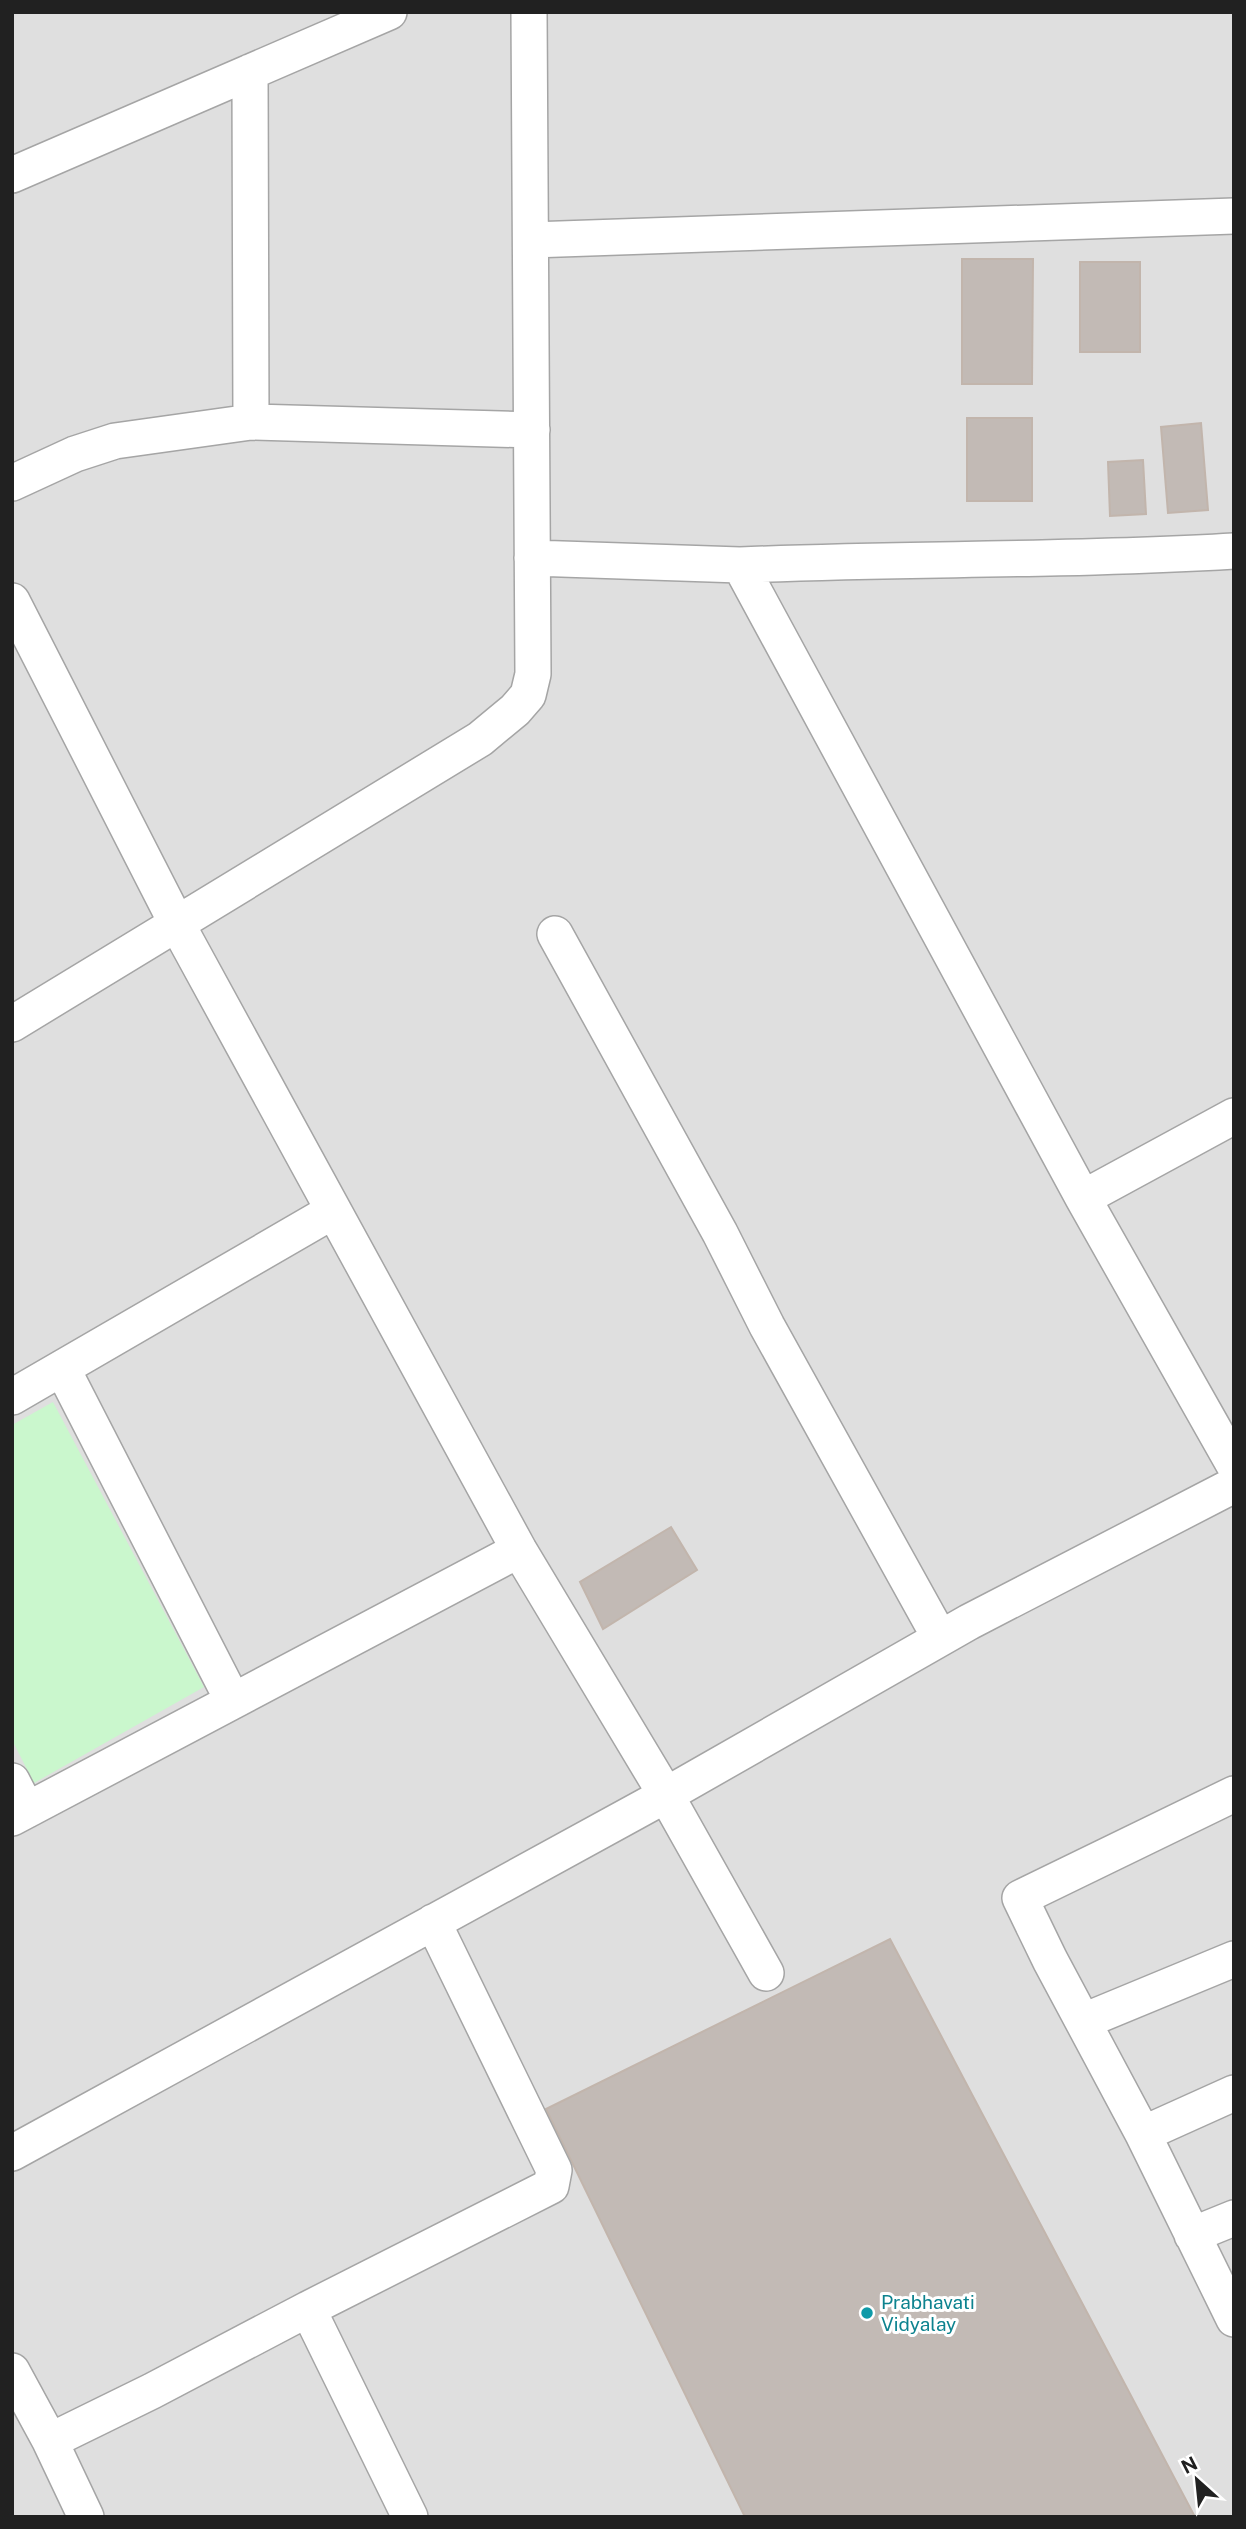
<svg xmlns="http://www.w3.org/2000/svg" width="1246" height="2529" font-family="'Public Sans',sans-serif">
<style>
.residential{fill:#dfdfdf}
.park{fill:#caf7cd}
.building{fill:#c2bab5;stroke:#c2b5ac;stroke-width:2}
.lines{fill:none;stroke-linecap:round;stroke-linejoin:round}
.minor-casing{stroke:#a5a5a5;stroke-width:38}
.minor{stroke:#fff;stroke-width:35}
.culture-dot{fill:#0f9aa8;stroke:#fff;stroke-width:2.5}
.labels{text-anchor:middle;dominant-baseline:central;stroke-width:6;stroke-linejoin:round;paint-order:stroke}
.culture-label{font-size:19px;fill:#0d838f;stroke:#fff;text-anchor:start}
</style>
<rect width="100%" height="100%" fill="#f1eee9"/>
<path class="residential" d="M12 12H1234V2517H12Z"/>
<path class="park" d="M53 1402 204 1687 34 1783 12 1740V1425Z"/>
<path class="building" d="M962 259H1033L1032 384H962Z
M1080 262H1140V352H1080Z
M967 418H1032V501H967Z
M1201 423 1208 510 1168 513 1161 427Z
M1143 460 1146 514 1110 516 1108 462Z
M671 1527 697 1570 603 1629 580 1582Z
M890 1939 1195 2517H745L546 2109Z"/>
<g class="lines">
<defs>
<path id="minor" d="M250 72 251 422
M12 175 389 12
M531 240 1234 216
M12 483 75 454 115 441 251 422 532 430
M1234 551C1069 561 905 558 740 565L1083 1198 1234 1465
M532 558 740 565
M12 601 177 924 519 1550 666 1795 766 1973
M555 934 720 1233 767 1326 940 1638
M12 1024 480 739 515 710 528 695 533 674 529 12
M1083 1198 1234 1116
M62 1368 233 1701
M12 1397 333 1211
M12 1781 27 1810
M1234 1794 1020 1898 1050 1960 1143 2134 1234 2319
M12 1818 519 1550
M1084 2021 1234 1959
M1143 2134 1234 2093
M12 2153 666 1795 969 1622 1234 1485
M1192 2235 1234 2218
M308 2309 551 2186 554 2170 433 1922
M12 2371 50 2441 86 2517
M50 2441 152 2391 308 2309 410 2517"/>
</defs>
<use href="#minor" class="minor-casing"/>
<use href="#minor" class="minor"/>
</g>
<circle class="culture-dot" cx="867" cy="2313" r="7"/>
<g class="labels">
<g class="culture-label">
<text x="881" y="2302">Prabhavati<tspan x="881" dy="22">Vidyalay</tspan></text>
</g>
</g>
<rect width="1246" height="2529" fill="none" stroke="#212121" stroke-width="28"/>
<g transform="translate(1197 2480) rotate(333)" stroke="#ffffff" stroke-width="5" paint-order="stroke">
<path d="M0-5L12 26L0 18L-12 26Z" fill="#212121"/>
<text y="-10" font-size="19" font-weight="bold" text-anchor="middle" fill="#212121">N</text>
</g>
</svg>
